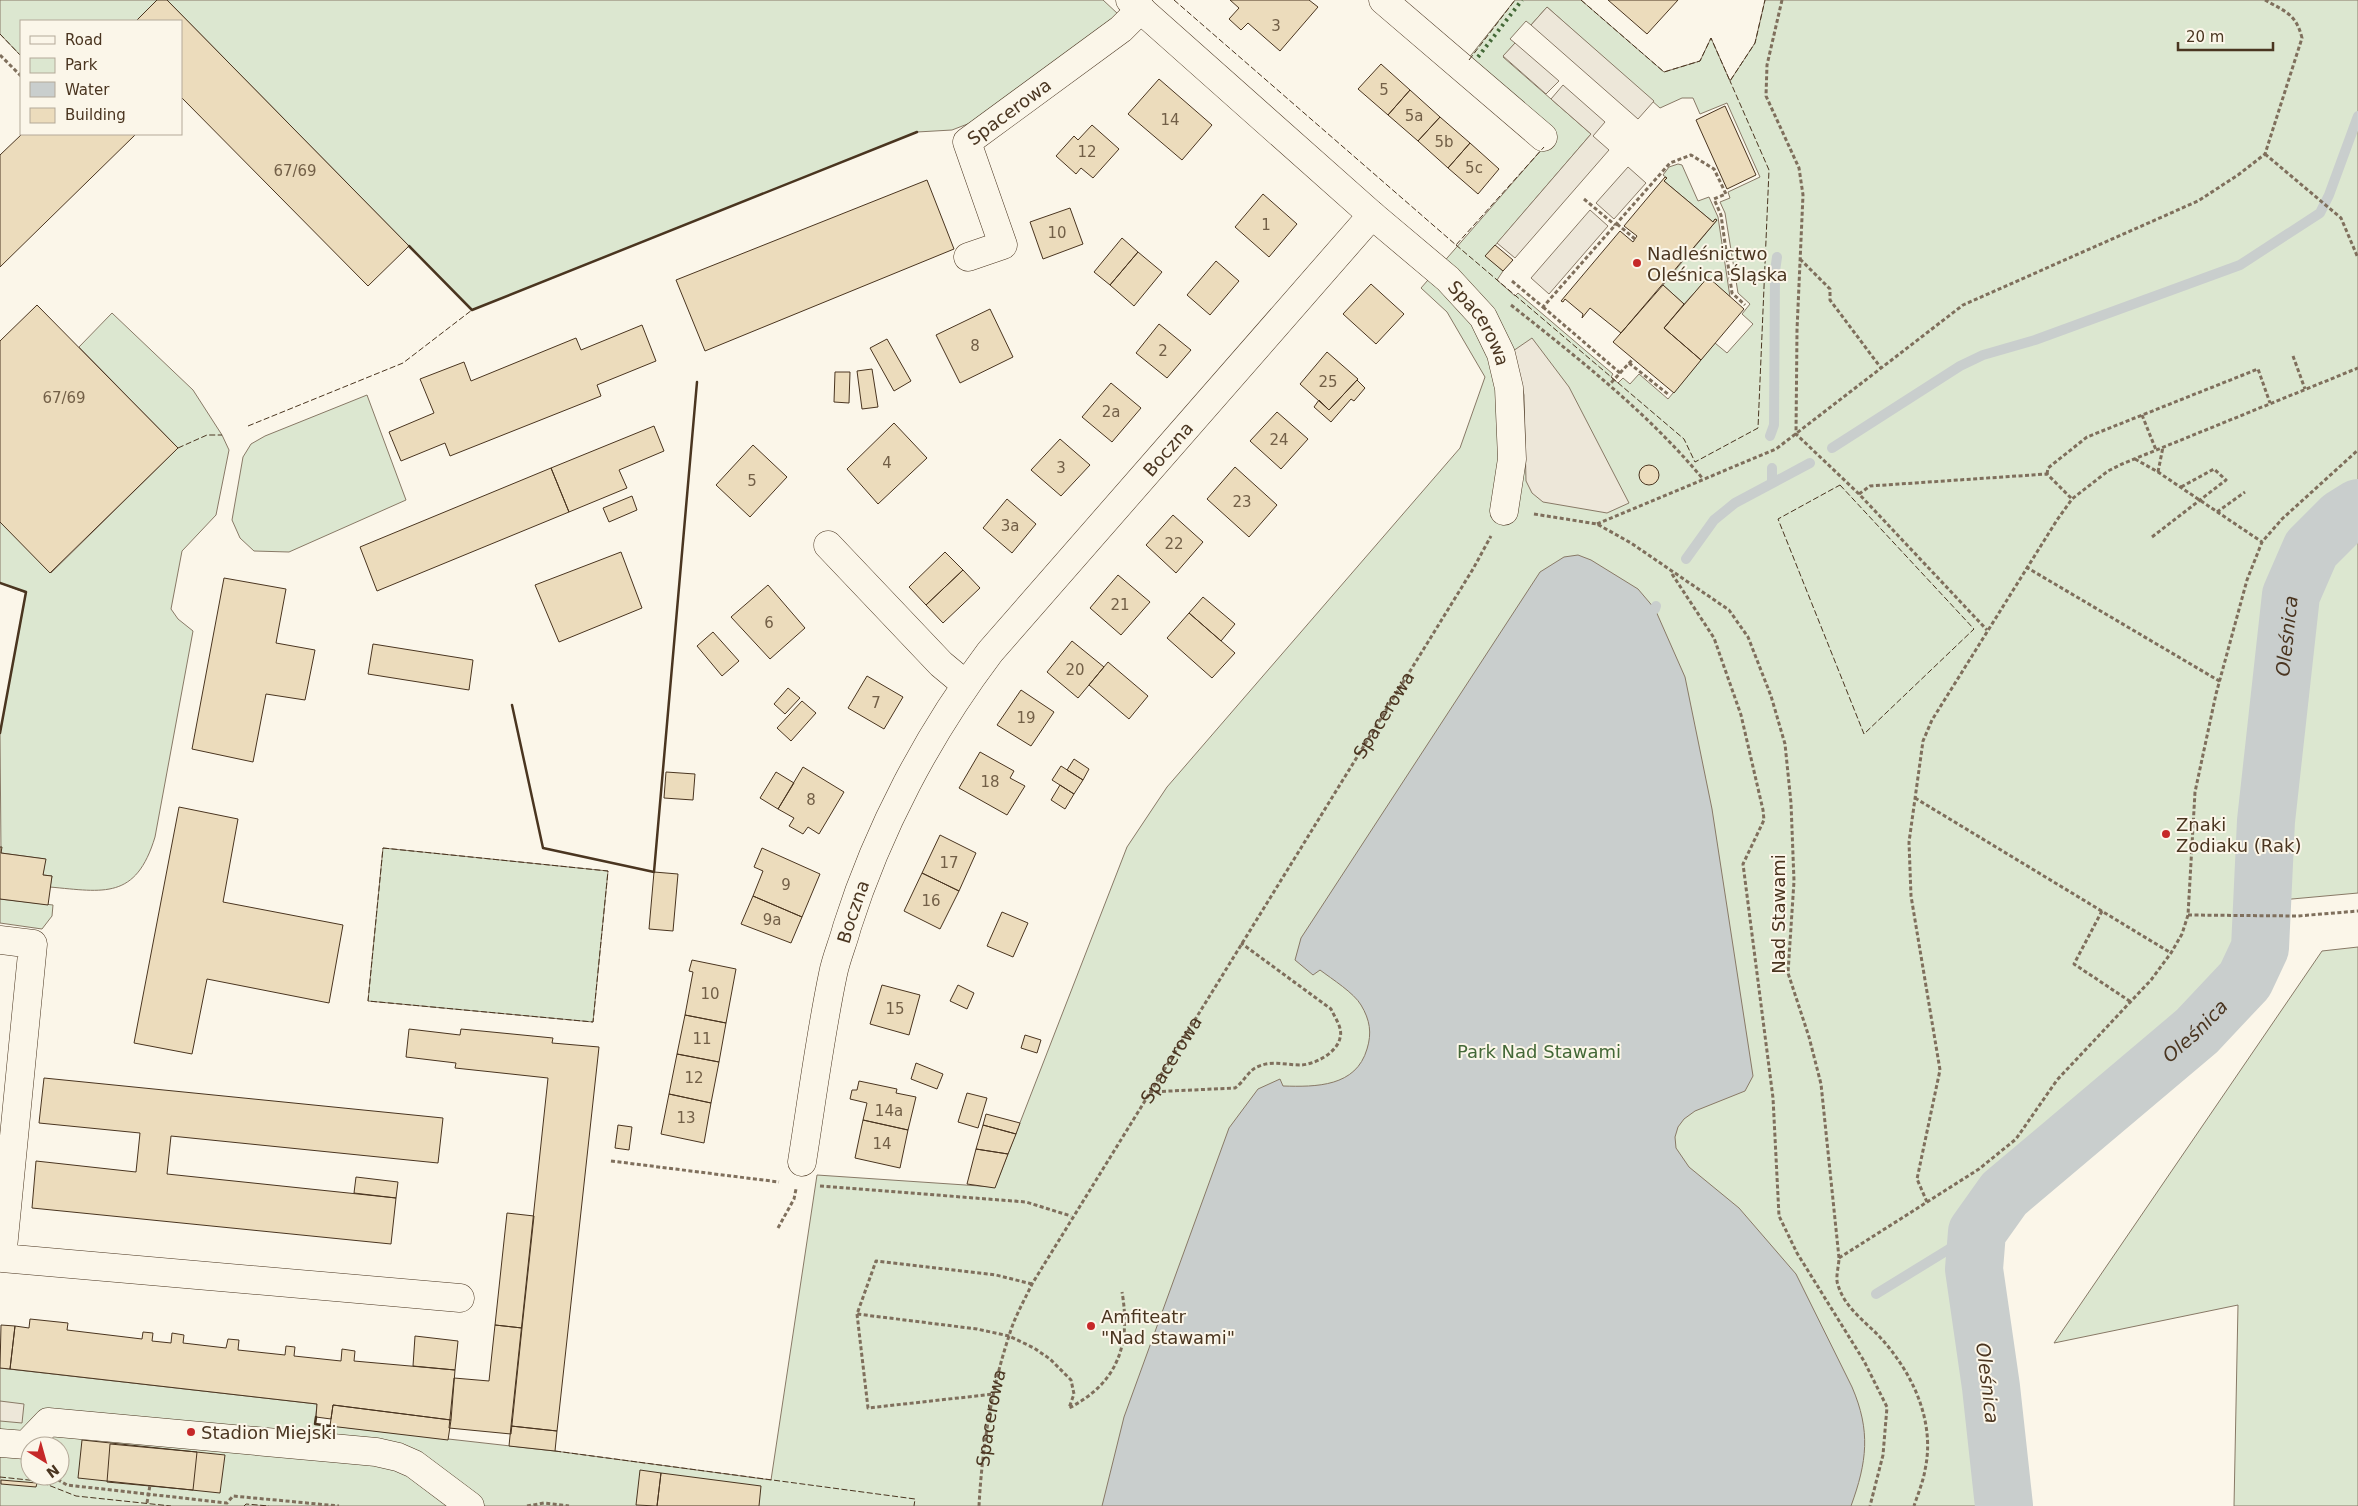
<svg xmlns="http://www.w3.org/2000/svg" width="2358" height="1506" font-family="'DejaVu Sans',sans-serif">
<style>
.green{fill:#dce7d0;stroke:#887966;fill-rule:evenodd}
.parking{fill:#ede7d9;stroke:#887966}
.water{fill:#c9cecd;stroke:#887966}
.lines{fill:none;stroke-linecap:round;stroke-linejoin:round}
.stream{stroke:#c9cecd;stroke-width:10}
.river{stroke:#c9cecd;stroke-width:58}
.building{fill:#ecdcbc;stroke:#4a3520}
.minor-casing{stroke:#4a3520;stroke-width:29}
.path{stroke:#7f6f5c;stroke-width:3;stroke-dasharray:4 2.5;stroke-linecap:butt}
.minor{stroke:#fbf6e9;stroke-width:28}
.hedge{stroke:#436837;stroke-width:4;stroke-dasharray:2.5 4;stroke-linecap:butt}
.fence{stroke:#4a3520;stroke-width:1;stroke-dasharray:6 2.5;stroke-linecap:butt}
.wall{stroke:#4a3520;stroke-width:2.5}
.poi-dot{fill:#c62828;stroke:#fbf6e9;stroke-width:2}
.labels{text-anchor:middle;dominant-baseline:central;stroke-width:4;stroke-linejoin:round;paint-order:stroke}
.number-label{font-size:15px;fill:#725f47}
.street-label{font-size:18px;fill:#4a3520;stroke:#fbf6e9}
.poi-label{font-size:18px;fill:#4a3520;stroke:#fbf6e9;text-anchor:start}
.park-label{font-size:18px;fill:#436837;stroke:#fbf6e9}
.water-label{font-size:19px;font-style:italic;fill:#4a3520;stroke:#fbf6e9}
</style>
<rect width="100%" height="100%" fill="#fbf6e9"/>
<path class="green" d="M0 0H157L136 21H21V56L0 34Z
M167 0H1103L1118 14 978 120 952 130 917 132 472 310Z
M1515 0H1581L1664 72 1700 61 1711 38 1730 81 1755 43 1765 0H2358V491L2325 513 2297 544 2280 577 2264 672 2240 972 2025 1158 1960 1223 1957 1261 1965 1325 1976 1385 1987 1506H0V1368L317 1404 315 1424 555 1451 771 1480 817 1175 995 1187 1127 847 1167 787 1460 448 1485 377 1447 312 1421 288 1556 133 1468 59ZM1547 7 1660 108 1682 98H1693L1700 114 1727 103 1760 177 1728 192 1730 198 1720 202 1725 213 1738 293 1750 304 1742 314 1753 324 1727 353 1715 343 1668 399 1639 374 1630 384 1623 378 1618 383 1611 377 1613 374 1518 293 1515 296 1497 280 1503 271 1486 256 1591 134 1503 57 1515 43 1510 39 1526 21 1531 25ZM30 1446H60V1476H30Z
M1678 164 1682 165 1698 201 1709 197 1718 217 1730 297 1708 278 1684 304 1663 285 1717 220 1715 219 1713 222 1664 181 1667 178 1663 175 1669 167Z
M112 313 193 390 222 435 229 450 216 515 182 551 171 609 178 619 193 631 155 837C136 900 104 892 50 887L52 876 43 875 45 859 1 853 0 733 26 593 0 583V521L51 573 178 448 79 347Z
M367 395 406 500 289 552 254 551 240 538 232 520 243 457 251 444 265 436Z
M2358 538V893L2281 900 2302 605 2344 548Z
M383 848 608 871 593 1022 368 1001Z
M0 899 53 905 52 916 42 929 0 923Z
M2358 947V1506H2234L2238 1305 2054 1343 2322 951Z"/>
<path class="parking" d="M1547 7 1654 101 1638 119 1531 25Z
M1515 43 1559 81 1546 94 1503 56Z
M1563 85 1605 122 1593 136 1609 150 1515 258 1497 243 1591 134 1551 99Z
M1628 167 1646 183 1614 219 1596 203Z
M1590 210 1608 226 1549 294 1531 278Z
M1532 338 1569 387 1629 503 1607 513 1543 502 1532 493 1526 481 1524 395 1513 351Z
M0 1401 24 1404 22 1423 0 1421Z"/>
<path class="water" d="M1578 555 1591 560 1638 589 1655 609 1685 677 1712 809 1753 1076 1745 1091 1695 1111 1684 1119 1678 1127 1675 1137 1676 1148 1689 1167 1739 1208 1796 1274 1852 1387C1871 1431 1867 1462 1851 1506H1102L1124 1417 1229 1128 1258 1089 1280 1079 1283 1086C1316 1087 1356 1087 1367 1049 1372 1033 1370 1020 1361 1005 1354 993 1332 979 1320 970L1313 975 1295 960 1301 938 1540 572 1564 557Z"/>
<g class="lines">
<path class="stream" d="M1770 436 1774 425 1775 271 1777 257
M1832 448 1960 366 1983 355 2035 340 2240 265 2320 213 2329 195 2358 116
M1772 468V483
M1686 559 1714 520 1735 503 1810 463
M1655 609 1656 606
M1876 1294 1977 1232"/>
<path class="river" id="s1" d="M2004 1506 1991 1387 1974 1269 1977 1232 2004 1194 2197 1031 2245 980 2260 948 2266 821 2291 595 2311 549 2342 518 2358 508"/>
</g>
<path class="building" d="M157 0H167L409 246 368 286 181 97V21H136Z
M1230 0H1309L1318 7 1280 51 1248 23 1241 30 1229 19 1239 8Z
M1608 0H1678L1647 34Z
M1381 64 1410 90 1388 115 1358 89Z
M1159 79 1212 125 1182 160 1128 114Z
M1410 90 1440 117 1418 141 1388 115Z
M1725 106 1756 175 1727 189 1696 120Z
M1440 117 1470 143 1448 168 1418 141Z
M1092 125 1119 149 1093 178 1081 168 1076 174 1056 156 1074 136 1078 140Z
M22 134H136L0 267V155Z
M1470 143 1499 169 1478 194 1448 168Z
M1665 177 1667 178 1664 181 1713 222 1715 219 1717 220 1621 333 1590 308 1582 318 1583 314 1565 299 1563 302 1561 301 1620 231 1633 242 1637 236 1624 226Z
M927 180 954 249 705 351 676 280Z
M1263 194 1297 224 1269 257 1235 227Z
M1070 208 1083 244 1043 259 1030 222Z
M1122 238 1138 252 1110 285 1094 272Z
M1495 245 1513 260 1503 271 1485 256Z
M1138 252 1162 272 1134 306 1110 285Z
M1216 261 1239 281 1210 315 1187 295Z
M1708 277 1744 309 1701 360 1664 328Z
M1371 284 1404 314 1376 344 1343 314Z
M1663 285 1684 304 1664 328 1701 360 1674 393 1613 342Z
M37 305 178 448 50 573 0 522V341Z
M990 309 1013 357 960 383 936 335Z
M1159 324 1191 350 1167 378 1136 353Z
M642 325 656 361 597 385 601 396 450 456 445 443 401 461 389 432 434 413 420 379 464 362 471 381 576 338 581 350Z
M887 339 911 381 894 391 870 348Z
M1327 352 1358 379 1329 410 1300 384Z
M872 369 878 407 862 409 857 371Z
M835 372H850L849 403 834 402Z
M1357 380 1365 388 1354 401 1351 399 1331 422 1314 407 1319 400 1329 410Z
M1111 383 1141 408 1112 442 1082 417Z
M1277 412 1308 439 1281 469 1250 441Z
M894 423 927 458 878 504 847 469Z
M654 426 664 451 619 470 627 488 569 512 551 468Z
M1060 439 1090 465 1061 496 1031 470Z
M753 445 787 477 750 517 716 485Z
M1639 475a10 10 0 1 1 20 0a10 10 0 1 1-20 0Z
M1235 467 1277 505 1249 537 1207 499Z
M551 468 569 512 377 591 360 547Z
M632 496 637 510 609 522 603 508Z
M1007 499 1036 524 1012 553 983 528Z
M1173 515 1203 542 1176 573 1146 545Z
M621 552 642 608 559 642 535 585Z
M945 552 963 570 926 605 909 587Z
M963 570 980 588 943 623 926 605Z
M1118 575 1150 602 1121 635 1090 608Z
M224 578 286 589 276 643 315 650 305 700 266 694 253 762 192 749Z
M768 585 805 628 770 659 731 617Z
M1203 597 1235 624 1221 641 1189 613Z
M1189 613 1235 653 1212 678 1167 638Z
M713 632 739 661 722 676 697 646Z
M1072 641 1104 667 1078 698 1047 672Z
M373 644 473 660 469 690 368 674Z
M1108 662 1148 696 1129 719 1089 685Z
M867 676 903 697 884 729 848 708Z
M788 688 800 698 785 714 774 704Z
M1021 690 1054 712 1031 746 997 725Z
M802 701 816 713 791 741 777 728Z
M980 752 1014 771 1010 778 1025 786 1007 815 959 788Z
M1074 759 1089 769 1083 780 1067 770Z
M1061 766 1083 780 1074 794 1052 780Z
M803 767 844 792 819 834 808 827 803 834 789 826 794 818 778 809Z
M666 772 695 774 693 800 664 798Z
M776 772 794 783 778 809 760 798Z
M1060 785 1074 794 1065 809 1051 800Z
M179 807 238 819 223 902 343 925 329 1003 207 979 192 1054 134 1043Z
M940 835 976 853 959 891 922 873Z
M0 847H2L1 853 46 859 43 875 52 876 48 905 0 899Z
M762 848 820 874 802 917 753 896 763 871 754 867Z
M654 872 678 874 673 931 649 929Z
M922 873 959 891 940 929 904 911Z
M753 896 802 917 791 943 741 924Z
M1002 912 1028 923 1013 957 987 946Z
M692 960 736 969 726 1023 685 1015 693 972 689 971Z
M882 985 920 995 909 1035 870 1024Z
M958 985 974 993 967 1009 950 1001Z
M685 1015 726 1023 719 1062 677 1054Z
M409 1029 460 1035 461 1029 553 1038 552 1043 599 1047 557 1431 511 1426 548 1078 455 1068 456 1063 406 1057Z
M1025 1035 1041 1040 1037 1053 1021 1048Z
M677 1054 719 1062 711 1103 669 1094Z
M916 1063 943 1074 937 1089 911 1079Z
M44 1078 443 1118 438 1163 171 1136 167 1174 396 1198 391 1244 32 1208 36 1161 136 1172 140 1133 39 1123Z
M859 1081 897 1089 896 1093 916 1097 908 1130 863 1120 867 1103 850 1099 852 1090H857Z
M967 1093 987 1098 978 1128 958 1122Z
M669 1094 711 1103 704 1143 661 1134Z
M986 1114 1020 1123 1016 1134 983 1125Z
M863 1120 908 1130 900 1168 855 1158Z
M618 1125 632 1127 629 1150 615 1148Z
M983 1125 1016 1134 1008 1154 976 1149Z
M976 1149 1008 1154 995 1188 967 1184Z
M356 1177 398 1182 396 1198 354 1193Z
M507 1213 534 1216 522 1328 495 1325Z
M30 1319 68 1323 67 1330 142 1339 143 1332 153 1333 152 1341 171 1343 172 1333 184 1335 183 1343 226 1348 228 1339 239 1340 238 1350 285 1355 286 1346 295 1347 294 1356 341 1361 342 1349 355 1351 354 1361 455 1370 451 1420 333 1405 331 1419 316 1417 317 1404 10 1369 15 1326 29 1328Z
M1 1325 15 1326 10 1369 0 1368Z
M495 1325 522 1328 511 1434 449 1428 454 1378 489 1381Z
M415 1336 458 1341 455 1370 413 1366Z
M333 1405 451 1420 448 1440 330 1426Z
M511 1426 557 1431 555 1451 509 1446Z
M82 1440 225 1455 220 1493 78 1478Z
M110 1444 197 1452 193 1490 107 1482Z
M640 1470 661 1473 657 1506 636 1505Z
M661 1473 761 1486 759 1506H657Z
M1 1480 37 1483 36 1487 1 1484Z"/>
<g class="lines">
<defs>
<g id="minor">
<path id="s3" d="M1130 0 1372 215 1448 279 1483 317 1501 354 1509 388 1512 459 1504 511"/>
<path d="M1383 0 1543 137"/>
<path id="s4" d="M968 257 1003 245 967 142 1121 29 1141 9"/>
<path d="M828 545 941 664 965 684"/>
<path d="M0 940 33 944 2 1258 460 1298"/>
<path id="s5" d="M802 1162C812 1099 820 1036 833 974 836 958 843 943 847 927 878 829 928 734 990 652L1372 215"/>
<path d="M0 1443 26 1445 48 1422 376 1452 398 1457 414 1464 470 1506"/>
</g>
</defs>
<use href="#minor" class="minor-casing"/>
<g class="path">
<path d="M1782 0 1767 65 1766 96 1799 168 1803 195 1797 330 1796 434 1859 494 1987 630"/>
<path d="M0 55 21 76"/>
<path d="M2265 154 2341 218 2358 258"/>
<path d="M1584 199 1615 225"/>
<path d="M1617 224 1635 239"/>
<path d="M1800 259 1830 289V300L1881 368"/>
<path d="M1512 281 1543 307 1670 163 1691 155 1714 169 1726 194 1714 199 1721 215 1732 293 1745 305"/>
<path d="M1511 305C1579 359 1647 412 1703 479"/>
<path d="M1543 307 1620 373 1610 384"/>
<path d="M2293 356 2305 389"/>
<path d="M1629 363 1669 395"/>
<path d="M1620 373 1633 359"/>
<path d="M2142 415 2156 450"/>
<path d="M2135 459 2158 472 2262 542"/>
<path d="M2158 472 2163 447"/>
<path d="M2047 474 2048 468 2087 437 2258 369 2270 403"/>
<path d="M1859 494 1870 486 2047 474 2072 499"/>
<path d="M2217 512 2245 492"/>
<path d="M1534 514 1597 524 1631 543 1729 610 1748 637 1771 696 1785 744 1791 803 1794 881 1788 973 1809 1037 1821 1084 1839 1258C1839 1266 1835 1278 1838 1285 1844 1306 1863 1320 1878 1335 1911 1370 1936 1420 1925 1470 1923 1482 1918 1494 1914 1506"/>
<path d="M1597 524 1776 449 1963 305 2198 201 2238 175 2265 154 2302 38C2296 14 2286 12 2265 0"/>
<path d="M2152 537 2226 480 2214 469 2181 487"/>
<path d="M2026 567 2221 682"/>
<path d="M1672 574 1714 638 1741 715 1763 810 1764 820 1743 864 1773 1098 1779 1216 1797 1253 1864 1361 1887 1407 1883 1455 1870 1506"/>
<path d="M1915 798 2171 953"/>
<path d="M2102 911 2074 964 2131 1002"/>
<path d="M2188 915 2298 916 2358 911"/>
<path d="M1149 1092 1235 1088C1243 1083 1249 1070 1257 1067 1272 1060 1285 1065 1300 1065 1314 1065 1337 1053 1340 1038 1343 1028 1335 1018 1331 1009L1241 943"/>
<path d="M611 1161 779 1182"/>
<path d="M820 1186 1026 1202 1071 1216"/>
<path d="M1927 1202 1917 1179 1940 1070 1911 896 1909 842 1923 741 1932 720 2057 520 2072 499 2108 471 2122 464 2358 368"/>
<path d="M778 1228 794 1199 796 1189"/>
<path d="M1839 1258 1979 1169 2016 1139 2057 1080 2151 980 2171 953 2182 934 2188 915 2195 792 2216 694 2247 580 2262 542 2282 519 2358 450"/>
<path d="M1032 1284 996 1275 876 1261 857 1314 977 1329 1009 1336 1034 1348 1050 1359 1071 1380 1074 1394 1069 1408C1118 1383 1131 1344 1122 1292"/>
<path d="M857 1314 868 1408 994 1394"/>
<path d="M52 1476 67 1485 227 1503 233 1496 339 1506"/>
<path d="M147 1503 150 1485"/>
<path d="M527 1506 544 1503 569 1506"/>
<path id="s2" d="M979 1506C982 1450 991 1390 1009 1336 1014 1318 1024 1301 1032 1284L1473 569 1491 536"/>
</g>
<use href="#minor" class="minor"/>
<path class="hedge" d="M1478 57 1522 0"/>
<path class="fence" d="M1174 0 1456 245 1544 147
M1581 0 1664 72 1700 61 1711 38 1730 81 1755 43 1765 0
M0 34 21 56
M1469 60 1515 0
M1456 245 1684 439 1695 462 1758 428 1769 170 1730 81
M248 426 403 363 472 310
M178 448 207 435H222
M1840 485 1974 629 1864 734 1778 519Z
M383 848 608 871 593 1022 368 1001Z
M555 1451 915 1499 914 1506
M0 1477 38 1481 76 1496 171 1506
M244 1506 246 1504 269 1506"/>
<path class="wall" d="M409 246 472 310 917 132
M0 583 26 592 0 733
M512 705 543 848 654 872 697 382
M316 1417 315 1424 330 1426"/>
</g>
<g class="poi-dot">
<circle cx="1637" cy="263" r="5"/>
<circle cx="2166" cy="834" r="5"/>
<circle cx="1091" cy="1326" r="5"/>
<circle cx="191" cy="1432" r="5"/>
</g>
<g class="labels">
<g class="number-label">
<text x="1276" y="26">3</text>
<text x="1384" y="90">5</text>
<text x="1414" y="116">5a</text>
<text x="1170" y="120">14</text>
<text x="1444" y="142">5b</text>
<text x="1087" y="152">12</text>
<text x="1474" y="168">5c</text>
<text x="295" y="171">67/69</text>
<text x="1266" y="225">1</text>
<text x="1057" y="233">10</text>
<text x="975" y="346">8</text>
<text x="1163" y="351">2</text>
<text x="1328" y="382">25</text>
<text x="64" y="398">67/69</text>
<text x="1111" y="412">2a</text>
<text x="1279" y="440">24</text>
<text x="887" y="463">4</text>
<text x="1061" y="468">3</text>
<text x="752" y="481">5</text>
<text x="1242" y="502">23</text>
<text x="1010" y="526">3a</text>
<text x="1174" y="544">22</text>
<text x="1120" y="605">21</text>
<text x="769" y="623">6</text>
<text x="1075" y="670">20</text>
<text x="876" y="703">7</text>
<text x="1026" y="718">19</text>
<text x="990" y="782">18</text>
<text x="811" y="800">8</text>
<text x="949" y="863">17</text>
<text x="786" y="885">9</text>
<text x="931" y="901">16</text>
<text x="772" y="920">9a</text>
<text x="710" y="994">10</text>
<text x="895" y="1009">15</text>
<text x="702" y="1039">11</text>
<text x="694" y="1078">12</text>
<text x="889" y="1111">14a</text>
<text x="686" y="1118">13</text>
<text x="882" y="1144">14</text>
</g>
<g class="street-label">
<text stroke="none"><textPath href="#s4" startOffset="198">Spacerowa</textPath></text>
<text stroke="none"><textPath href="#s3" startOffset="478">Spacerowa</textPath></text>
<text stroke="none"><textPath href="#s5" startOffset="821">Boczna</textPath></text>
<text stroke="none"><textPath href="#s2" startOffset="899">Spacerowa</textPath></text>
<text stroke="none"><textPath href="#s5" startOffset="256">Boczna</textPath></text>
<text transform="translate(1778 914) rotate(-90)">Nad Stawami</text>
<text stroke="none"><textPath href="#s2" startOffset="494">Spacerowa</textPath></text>
<text stroke="none"><textPath href="#s2" startOffset="89">Spacerowa</textPath></text>
</g>
<g class="poi-label">
<text x="1647" y="253">Nadleśnictwo<tspan x="1647" dy="21">Oleśnica Śląska</tspan></text>
<text x="2176" y="824">Znaki<tspan x="2176" dy="21">Zodiaku (Rak)</tspan></text>
<text x="1101" y="1316">Amfiteatr<tspan x="1101" dy="21">"Nad stawami"</tspan></text>
<text x="201" y="1432">Stadion Miejski</text>
</g>
<g class="park-label">
<text x="1539" y="1051">Park Nad Stawami</text>
</g>
<g class="water-label">
<text stroke="none"><textPath href="#s1" startOffset="994">Oleśnica</textPath></text>
<text stroke="none"><textPath href="#s1" startOffset="574">Oleśnica</textPath></text>
<text transform="translate(1988 1383) rotate(83)">Oleśnica</text>
</g>
</g>
<rect x="20" y="20" width="162" height="115" fill="#fbf6e9" stroke="#b4a999"/>
<rect x="30" y="36" width="25" height="8" fill="#fbf6e9" stroke="#b4a999"/>
<text x="65" y="45" font-size="15" fill="#4a3520">Road</text>
<rect x="30" y="58" width="25" height="15" fill="#dce7d0" stroke="#b4a999"/>
<text x="65" y="70" font-size="15" fill="#4a3520">Park</text>
<rect x="30" y="82" width="25" height="15" fill="#c9cecd" stroke="#b4a999"/>
<text x="65" y="95" font-size="15" fill="#4a3520">Water</text>
<rect x="30" y="108" width="25" height="15" fill="#ecdcbc" stroke="#b4a999"/>
<text x="65" y="120" font-size="15" fill="#4a3520">Building</text>
<g transform="translate(45 1461) rotate(143)"><circle r="24" fill="#fbf6e9" stroke="#b4a999"/>
<path d="M0-4L9 19L0 12L-9 19Z" fill="#c62828"/>
<text y="-8" font-size="14" font-weight="bold" text-anchor="middle" fill="#4a3520">N</text>
</g>
<path d="M2178 42v8h95v-8" fill="none" stroke="#4a3520" stroke-width="2.5"/>
<text x="2186" y="42" font-size="15" fill="#4a3520" stroke="#fbf6e9" stroke-width="4" paint-order="stroke">20 m</text>
</svg>
